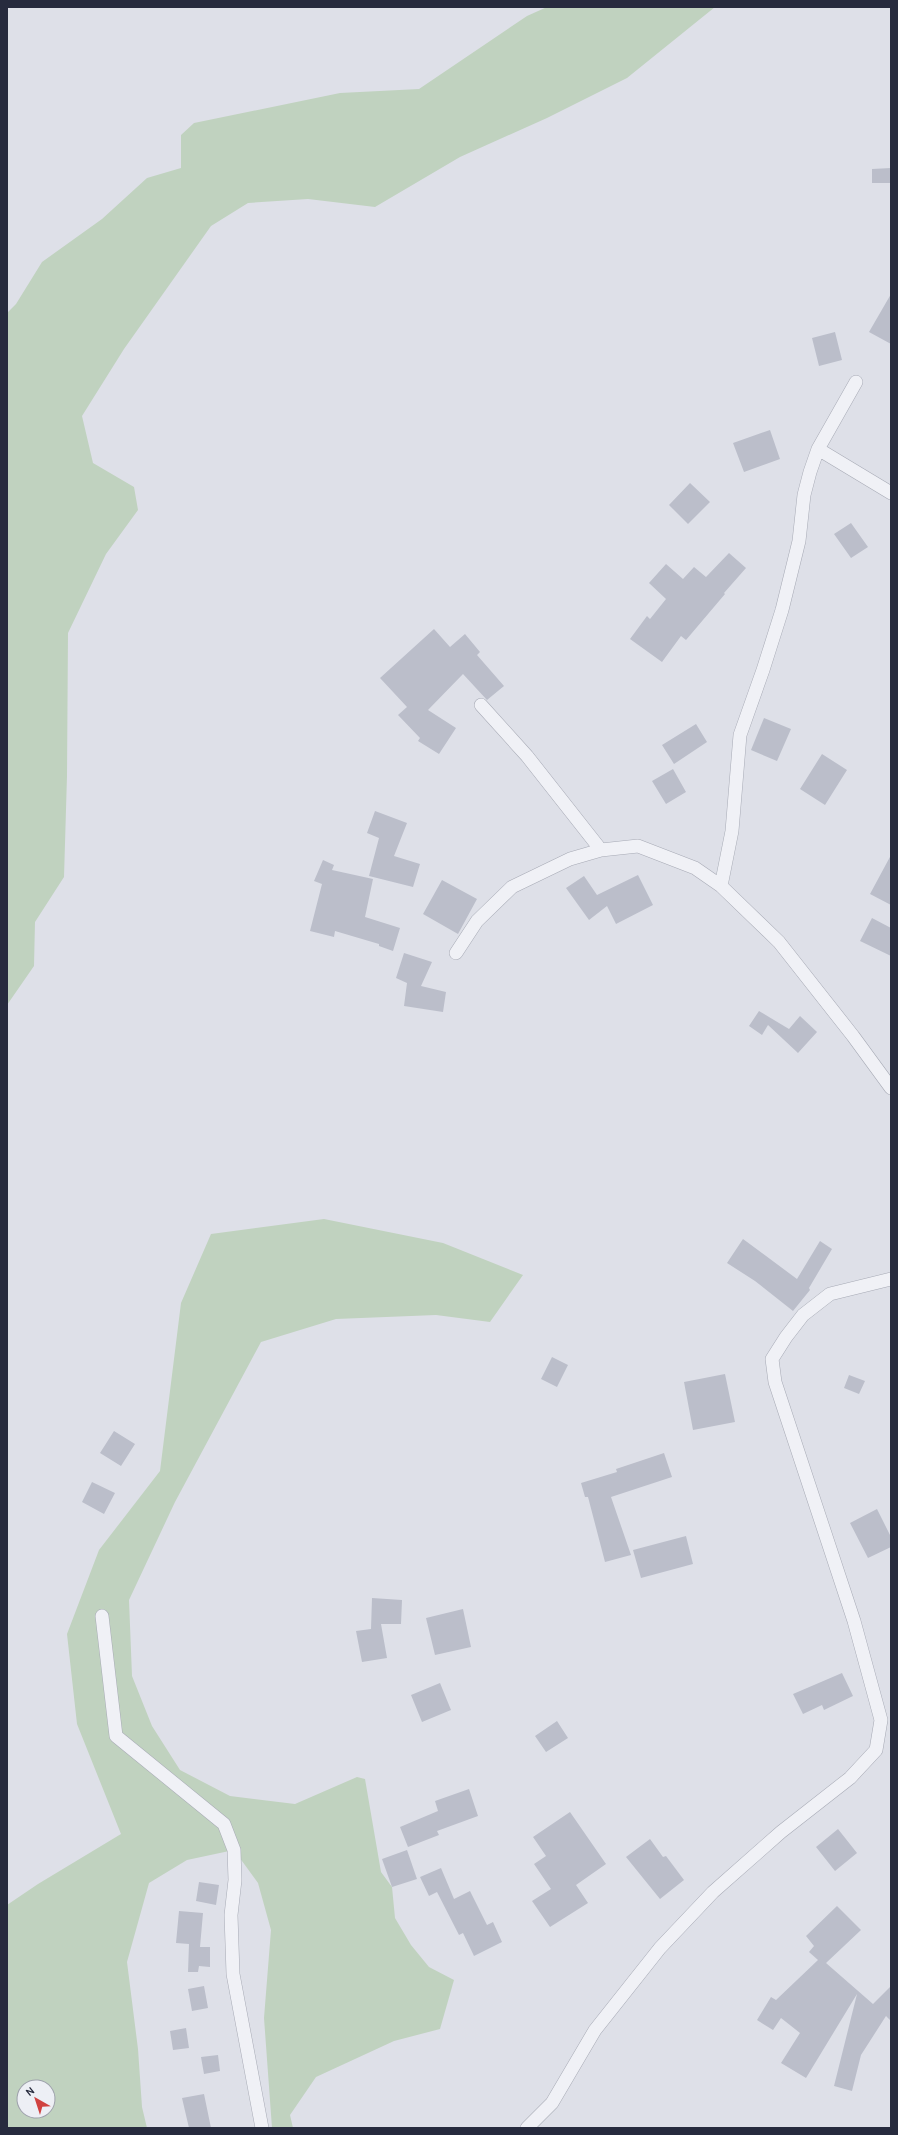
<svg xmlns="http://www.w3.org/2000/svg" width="898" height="2135" font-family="Karla,sans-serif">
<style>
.green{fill:#c0d2bf;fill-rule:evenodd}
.building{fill:#bbbeca}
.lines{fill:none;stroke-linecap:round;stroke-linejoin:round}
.street-casing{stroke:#a7aab5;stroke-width:14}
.street{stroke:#f0f1f6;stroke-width:13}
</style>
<rect width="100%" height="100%" fill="#dee0e8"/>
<path class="green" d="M547 7H715L627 78 547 118 460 157 375 207 308 199 248 203 211 226 124 349 82 416 93 463 134 487 138 510 106 554 68 633 67 776 64 877 35 922 34 966 7 1005V313L16 304 42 262 102 219 147 178 181 168V135L194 123 340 93 419 89 527 16Z
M324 1219 443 1243 523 1275 490 1322 436 1315 336 1319 261 1342 175 1502 129 1600 132 1676 152 1726 180 1770 230 1796 295 1804 357 1777 365 1779 381 1872 392 1887 395 1918 411 1945 429 1967 454 1980 440 2029 394 2041 316 2077 290 2115 293 2128H272L264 2018 271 1930 258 1883 234 1850 187 1860 149 1883 127 1962 138 2049 142 2107 147 2128H7V1905L38 1884 121 1834 77 1724 67 1634 99 1550 160 1471 181 1303 211 1234ZM24 2087H48V2111H24Z"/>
<path class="building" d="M891 168V183H872V169Z
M891 294V344L869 332Z
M835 332 842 360 819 366 812 338Z
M770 430 780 459 744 472 733 443Z
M690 483 710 502 688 524 669 505Z
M851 523 868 547 851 558 834 534Z
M729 553 746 568 724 593 725 594 686 640 681 636 662 662 630 639 647 616 650 619 666 599 649 583 666 564 683 579 694 567 706 577Z
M434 629 450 647 465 634 480 652 477 655 504 686 487 700 463 674 428 710 456 728 439 754 418 741 420 738 398 715 407 707 380 678Z
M764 718 791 729 777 761 751 750Z
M696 724 707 742 674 764 662 745Z
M822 754 847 770 825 805 800 789Z
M673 769 686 792 666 804 652 781Z
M375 811 407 823 394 856 420 864 413 887 369 876 379 838 367 833Z
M891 855V905L870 894Z
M323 860 334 865 332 870 373 879 365 917 400 928 393 951 379 946V944L335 931 334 937 310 931 322 884 314 881Z
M638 875 653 905 616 924 607 906 589 920 566 888 584 876 597 895Z
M442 880 477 899 458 934 423 914Z
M872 918 891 928V956L860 941Z
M404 953 432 962 421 986 446 992 443 1012 404 1006 407 983 396 978Z
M759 1011 789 1029 800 1016 817 1032 798 1053 768 1025 762 1035 749 1026Z
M743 1239 797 1279 820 1241 832 1249 809 1288 810 1290 793 1311 755 1281 727 1263Z
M552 1357 568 1365 557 1387 541 1379Z
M725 1374 735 1422 693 1430 684 1382Z
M849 1375 865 1381 859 1394 844 1388Z
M114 1431 135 1444 121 1466 100 1453Z
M664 1453 672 1477 611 1497 631 1555 605 1562 588 1497H585L581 1483 617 1472 616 1469Z
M92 1482 115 1493 104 1514 82 1502Z
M877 1509 891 1537V1547L868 1558 850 1523Z
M686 1536 693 1564 641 1578 633 1550Z
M372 1598 402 1600 401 1624H381L387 1658 362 1662 356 1631 371 1629Z
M463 1609 471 1647 435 1655 426 1618Z
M842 1673 853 1696 824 1710 822 1705 803 1714 793 1694Z
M440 1683 451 1710 422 1722 411 1695Z
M557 1721 568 1738 546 1752 535 1736Z
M469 1789 478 1816 437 1831 439 1835 408 1847 400 1827 438 1811 435 1801Z
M570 1812 606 1864 576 1885 588 1903 550 1927 532 1901 551 1889 534 1864 546 1856 533 1837Z
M838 1829 857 1853 835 1871 816 1847Z
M650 1839 663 1857 666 1856 684 1880 660 1899 626 1857Z
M407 1850 417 1879 392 1887 382 1859Z
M441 1868 454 1899 470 1891 487 1925 493 1922 502 1942 474 1956 463 1933 459 1935 437 1892 429 1896 420 1877Z
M199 1882 219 1885 216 1905 196 1901Z
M837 1906 861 1930 826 1963 873 2004 891 1986V2021L886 2016 861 2055 852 2091 834 2086 857 1994 806 2078 781 2063 800 2033 781 2018 773 2030 757 2020 771 1997 776 2000 818 1960 809 1952 814 1946 806 1936Z
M179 1911 203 1913 200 1947H210V1967L199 1966 198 1972H188L189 1944 176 1943Z
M204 1986 208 2008 192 2011 188 1989Z
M186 2028 189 2048 173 2050 170 2031Z
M218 2055 220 2071 204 2074 201 2057Z
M204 2094 211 2128H189L182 2098Z"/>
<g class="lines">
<defs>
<path id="street" d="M818 449 891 493
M481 705 527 756 601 850
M721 886 732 831 740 735 763 670 782 610 799 541 804 495 810 472 818 449 856 382
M456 953 477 921 512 887 570 859 601 850 638 846 695 868 721 886 779 942 853 1036 891 1088
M102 1616 116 1736 224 1824 234 1850 235 1880 231 1915 233 1974 262 2128
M527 2128 552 2103 595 2030 660 1948 713 1892 781 1832 850 1778 876 1750 881 1720 854 1621 775 1382 772 1359 786 1337 803 1315 830 1294 891 1279"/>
</defs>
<use href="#street" class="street-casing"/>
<use href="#street" class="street"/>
</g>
<rect width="898" height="2135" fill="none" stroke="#272b3e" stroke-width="16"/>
<g transform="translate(36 2099) rotate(321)"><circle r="19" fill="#edeff5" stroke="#9ea1ac"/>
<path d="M0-3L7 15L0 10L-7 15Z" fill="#d04240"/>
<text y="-6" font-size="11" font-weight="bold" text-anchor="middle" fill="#272b3e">N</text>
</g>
</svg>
